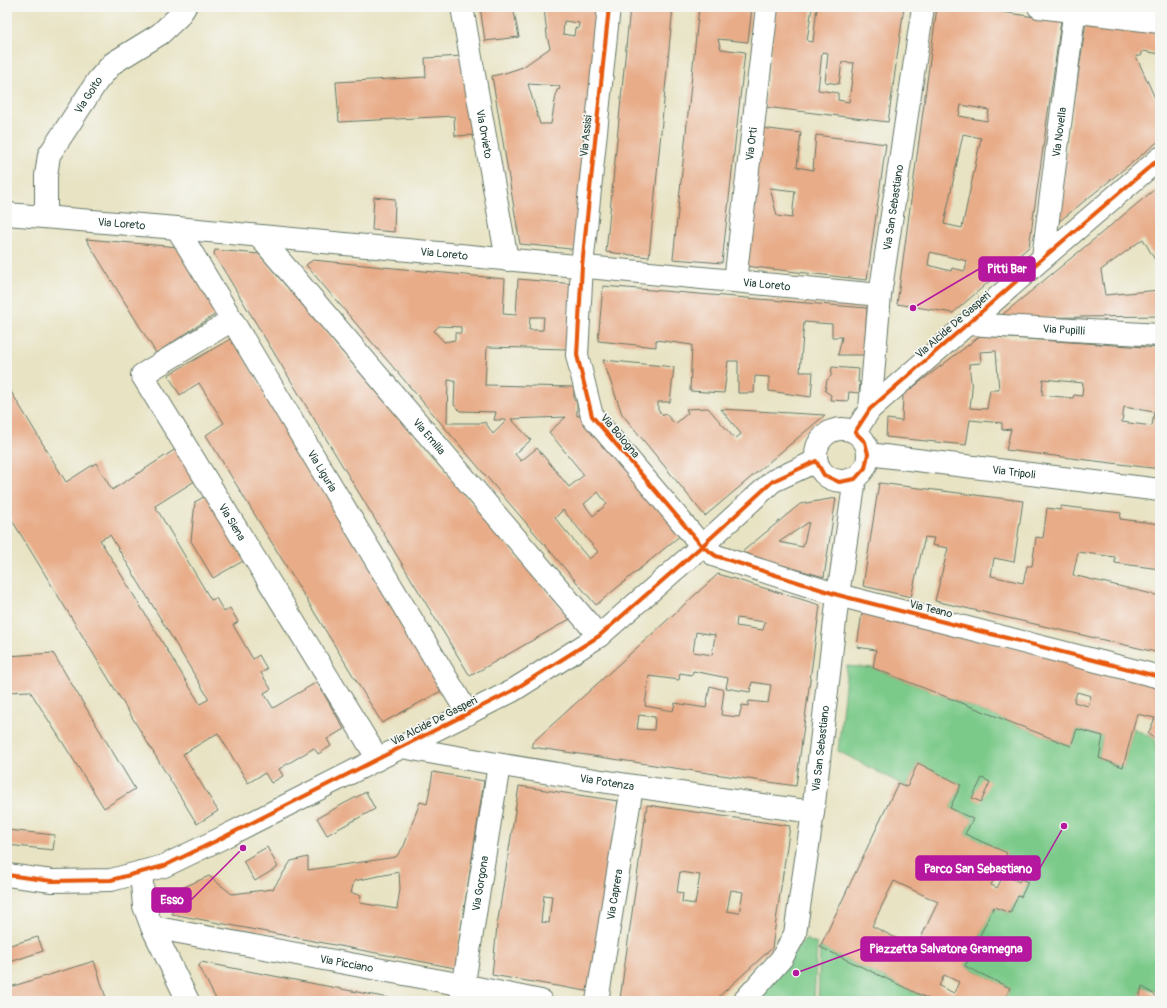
<svg xmlns="http://www.w3.org/2000/svg" width="1167" height="1008" font-family="Pangolin,sans-serif">
<style>
.green{fill:#7cca8a;stroke:#4e845f}
.building{fill:#e8ac88;fill-rule:evenodd}
.lines{fill:none;stroke-linecap:round;stroke-linejoin:round}
.minor-casing{stroke:#657766;stroke-width:24}
.major-casing{stroke:#657766;stroke-width:24}
.minor{stroke:#fff;stroke-width:22}
.major{stroke:#fff;stroke-width:22}
.cycleway-casing{stroke:#f6f6f2;stroke-width:6}
.cycleway{stroke:#e8590c;stroke-width:4}
.labels{text-anchor:middle;dominant-baseline:central;stroke-width:3.5;stroke-linejoin:round;paint-order:stroke}
.street-label{font-size:11px;fill:#1f3d34;stroke:#f6f6f2}
.leader{fill:none;stroke:#b5179e;stroke-width:1.5}
.callout-dot{fill:#b5179e;stroke:#f6f6f2;stroke-width:1.5}
.callout{fill:#b5179e;stroke:#b5179e;stroke-width:1.5}
.callout-label{font-size:12px;text-anchor:middle;font-weight:bold;fill:#fff}
</style>
<rect width="100%" height="100%" fill="#f6f6f2"/>
<filter id="ink" filterUnits="userSpaceOnUse"><feTurbulence type="fractalNoise" baseFrequency=".025" numOctaves="2"/><feDisplacementMap in="SourceGraphic" scale="8" xChannelSelector="R" yChannelSelector="G"/><feConvolveMatrix kernelMatrix="1 2 1 2 8 2 1 2 1" color-interpolation-filters="sRGB"/></filter>
<filter id="wash" filterUnits="userSpaceOnUse"><feTurbulence type="fractalNoise" baseFrequency=".012" numOctaves="4" result="noise"/><feDisplacementMap in="SourceGraphic" scale="16" xChannelSelector="R" yChannelSelector="G"/><feGaussianBlur stdDeviation="0.9" result="paint"/><feColorMatrix in="noise" values="0 0 0 0 0 0 0 0 0 0 0 0 0 0 0 0 0 1.4 0 .05"/><feComposite in="paint" operator="in"/></filter>
<g filter="url(#wash)">
<rect width="100%" height="100%" fill="#e8e3c3"/>
<path class="green" d="M847 666 873 668 1071 746 1077 729 1103 736 1099 758 1123 767 1133 728 1155 739 1158 766 1160 767V993L1142 986 1139 1001H1004L1010 988 965 966 994 907 1010 913 1028 882 1004 874 1006 853 965 834 973 819 950 808 961 785 918 763 907 787 838 751Z
M805 939 817 944 814 1001H754Z
M820 947 933 1001H818Z"/>
<g id="blocks">
<path class="building" d="M315 7H327V8L315 10Z
M480 7H513L519 37 485 41Z
M544 7H603L581 250 520 244 492 76 505 73 523 67 550 48 547 36ZM564 21 579 23 578 29 575 28 574 36 563 34ZM528 84 559 86 560 89 557 90 551 124H540Z
M630 7H673L649 257 606 252Z
M699 7H752L748 42 718 39 721 49 745 52 722 263 673 259Z
M776 7H812L807 41 813 42 817 7H904L888 122 765 107ZM822 52 828 53 825 82 839 84 842 62 854 63 849 102 838 100V93L818 90Z
M937 7H969L1061 21 1029 247 953 313 897 304ZM961 105 989 110 987 121 959 116ZM963 134 981 138 962 228 944 224ZM930 252 967 261 965 271 952 268 951 271 928 265Z
M1086 22 1160 32V54L1143 51 1141 56H1136L1155 98H1160V140L1056 224Z
M464 56 477 135 455 136 454 116 339 122 336 82 426 77 425 58Z
M761 128 801 133 797 167 813 170 816 135 886 144 867 280 745 266ZM770 188 795 191 792 218 777 216Z
M1155 189 1160 200V260L1159 257 1155 260 1143 239 1101 270 1105 295 1160 290V316L1004 318 1002 315Z
M374 197 395 199 394 232 372 230Z
M86 239 178 247 219 312 156 353Z
M215 250 259 254 570 619 470 676 214 254Z
M313 260 505 279 503 314 516 315 518 279 575 284 569 349 487 347 485 385 574 387V400L577 402V416L584 415 682 534 596 605 306 265ZM530 317H544L543 330H529ZM439 326 461 327V333H455V340L444 342 434 331ZM448 380 455 381 454 405 460 411 496 412 494 420H507L493 434 485 422 483 423H447ZM566 417 549 432 584 475 569 487 537 448 521 461 515 454 531 440 511 419ZM598 492 607 504 593 516 584 504ZM563 510 598 552 589 559 555 518Z
M603 286 867 308 864 355H838L842 337H832V324L804 322 800 372H813L811 397 769 391V377L755 376 754 393H738V361H728L724 393 690 391 692 345 656 340V347L598 341Z
M980 336 1160 348V469L1006 450 1011 429 1002 430V423L970 420 966 445 886 437 887 419 902 421 903 395ZM996 351 999 390H990L987 409 970 408 972 390 969 364 981 363 980 352ZM1043 379 1083 383 1082 396 1074 395 1073 398 1042 395ZM1124 407 1154 412 1152 426 1122 422Z
M232 338 445 689 382 723 206 435 224 423 199 383 180 395 168 375Z
M603 360 674 367 670 402H658V410L663 416 665 413 675 424 688 413 686 409 708 408 735 439 741 434 721 409 825 415 705 516 622 414Z
M832 367 859 369 858 382H860L859 393 849 392 848 401 830 400 831 395 825 391 827 380 831 376Z
M7 385 66 482 96 463 112 490 179 447 198 479 155 506 211 600 216 598 224 612 230 608 238 622 233 625 253 659 259 655 267 669 261 673 271 689 264 693 273 708 317 682 344 729 327 739 331 746 318 754 314 748 279 769 283 776 271 783 265 773 248 783 218 733 183 754 218 811 197 824 7 512ZM110 535 209 699 200 704 100 540Z
M879 483 1023 501 1014 562 994 558 991 576 1023 583 1027 566H1032L1036 537 1043 538 1047 508 1060 510 1061 506 1121 513 1120 519 1160 524V569L1115 563V557L1078 552 1073 575 1160 596V653L935 601 948 548 932 545 934 538 925 537 911 597 863 586Z
M207 495 245 560 213 578 191 541 195 502Z
M836 498 824 577 743 554 742 552 800 504ZM809 522 803 547 779 542Z
M718 574 820 605 796 786 532 747V743ZM737 618 765 622 763 630 736 626ZM696 632 715 635 712 655 693 652ZM693 671 728 678 726 688 750 692 752 682 771 685 768 703 749 701 748 706 742 705 739 717 721 715 724 690 710 686 706 708 675 703 673 711 645 706 649 676 679 680 680 673 692 675ZM639 715 655 717 654 730 637 729Z
M862 612 1160 682V730L1155 739 1148 734 1155 718 1137 714 1123 767 1099 758 1103 736 1077 729 1071 746 873 668 876 650 857 647ZM1077 692 1091 696 1088 706 1074 702Z
M53 653 135 789 104 808 30 691 7 692V656Z
M918 763 961 785 950 808 973 819 965 834 1007 853 991 885 997 888 1004 874 1019 882 1021 879 1028 882 1021 897 1018 896 1010 913 994 907 965 966 1010 988 1004 1001H933L820 947 898 783 907 787ZM894 881 938 902 916 948 872 926ZM944 975 959 982 954 993 939 986Z
M433 772 484 781 455 968 172 914 175 891 209 876 232 894 273 889 291 861 308 857V870L396 857 404 846 420 802 427 804ZM399 872 400 889 397 909 360 903 361 895 351 893 354 881Z
M982 778 990 782 981 802 972 798Z
M519 786 618 801 592 992 492 975 497 926ZM544 895 552 896 549 923 541 922Z
M366 792 375 809 327 835 317 818Z
M647 805 790 826 772 948 714 1001H630L620 999ZM680 872 700 875 695 904 682 902 683 893 677 892ZM731 890 743 892 739 913 727 911Z
M7 830 55 835 53 850 7 845Z
M267 847 278 867 255 881 243 861Z
M38 937 43 951 7 963V946Z
M94 961 107 1001H7V988Z
M201 962 399 1000V1001H217L199 966Z
M1142 986 1160 999V1001H1139Z"/>
</g>
</g>
<g filter="url(#ink)">
<use href="#blocks" fill-opacity="0" stroke="#657766" stroke-width="1"/>
<g class="lines">
<defs>
<g id="minor">
<path id="s1" d="M462 7 507 260"/>
<path d="M609 7 582 266 577 355 592 416 702 546 716 556 838 595 1160 677"/>
<path d="M1039 7 1160 22"/>
<path id="s2" d="M7 214 177 228 880 295"/>
<path id="s3" d="M46 217V176L49 155 98 80 113 63 160 34 178 17 185 7"/>
<path id="s4" d="M177 228 468 714"/>
<path id="s5" d="M259 236 599 636"/>
<path id="s6" d="M1043 258 1075 7"/>
<path id="s7" d="M735 281 767 7"/>
<path id="s8" d="M232 320 142 375 378 759"/>
<path id="s9" d="M968 324 1160 335"/>
<path id="s10" d="M870 409 880 295 923 7"/>
<path d="M855 432 870 409 1043 258 1160 158"/>
<path id="s11" d="M402 747C539 773 676 793 813 812"/>
<path d="M141 872 144 906 152 927 188 1001"/>
<path id="s12" d="M152 927 463 985 541 1001"/>
<path id="s13" d="M461 1001 499 765"/>
<path id="s14" d="M597 1001 632 787"/>
<path id="s15" d="M744 1001 782 958 795 934 813 812 838 595 855 479"/>
</g>
<g id="major">
<circle cx="842" cy="455" r="26"/>
<path id="s16" d="M868 454 1160 490"/>
<path d="M7 875 52 881 111 880 164 866 218 840 512 691 599 636 702 546 773 481 816 461"/>
</g>
</defs>
<use href="#minor" class="minor-casing"/>
<use href="#major" class="major-casing"/>
<use href="#minor" class="minor"/>
<use href="#major" class="major"/>
<defs>
<path id="cycleway" d="M609 7 582 266 577 355 592 416 702 546 716 556 838 595 1160 677
M7 875 52 881 111 880 164 866 218 840 512 691 599 636 702 546 773 481 816 461 824 475 839 482 855 479 865 468 868 454 865 442 855 432 870 409 1043 258 1160 158"/>
</defs>
<use href="#cycleway" class="cycleway-casing"/>
<use href="#cycleway" class="cycleway"/>
</g>
</g>
<g class="labels">
<g class="street-label">
<text stroke="none"><textPath href="#s3" startOffset="134">Via Goito</textPath></text>
<text stroke="none"><textPath href="#s6" startOffset="127">Via Novella</textPath></text>
<text stroke="none"><textPath href="#s1" startOffset="129">Via Orvieto</textPath></text>
<text transform="translate(586 136) rotate(-84)">Via Assisi</text>
<text stroke="none"><textPath href="#s7" startOffset="138">Via Orti</textPath></text>
<text stroke="none"><textPath href="#s10" startOffset="203">Via San Sebastiano</textPath></text>
<text stroke="none"><textPath href="#s2" startOffset="115">Via Loreto</textPath></text>
<text stroke="none"><textPath href="#s2" startOffset="439">Via Loreto</textPath></text>
<text stroke="none"><textPath href="#s2" startOffset="763">Via Loreto</textPath></text>
<text transform="translate(953 325) rotate(-41)">Via Alcide De Gasperi</text>
<text stroke="none"><textPath href="#s9" startOffset="96">Via Pupilli</textPath></text>
<text stroke="none"><textPath href="#s5" startOffset="263">Via Emilia</textPath></text>
<text transform="translate(620 436) rotate(50)">Via Bologna</text>
<text stroke="none"><textPath href="#s4" startOffset="283">Via Liguria</textPath></text>
<text stroke="none"><textPath href="#s16" startOffset="147">Via Tripoli</textPath></text>
<text stroke="none"><textPath href="#s8" startOffset="278">Via Siena</textPath></text>
<text transform="translate(931 609) rotate(14)">Via Teano</text>
<text transform="translate(434 721) rotate(-27)">Via Alcide De Gasperi</text>
<text stroke="none"><textPath href="#s15" startOffset="272">Via San Sebastiano</textPath></text>
<text stroke="none"><textPath href="#s11" startOffset="208">Via Potenza</textPath></text>
<text stroke="none"><textPath href="#s13" startOffset="119">Via Gorgona</textPath></text>
<text stroke="none"><textPath href="#s14" startOffset="108">Via Caprera</textPath></text>
<text stroke="none"><textPath href="#s12" startOffset="198">Via Picciano</textPath></text>
</g>
</g>
<path class="leader" d="M913 308L979 269M1064 826L1040 868M243 848L191 900M796 973L861 949"/>
<g class="callout-dot">
<circle cx="913" cy="308" r="4"/>
<circle cx="1064" cy="826" r="4"/>
<circle cx="243" cy="848" r="4"/>
<circle cx="796" cy="973" r="4"/>
</g>
<g class="callout">
<rect x="979" y="257" width="56" height="24" rx="4"/>
<rect x="916" y="856" width="124" height="24" rx="4"/>
<rect x="152" y="888" width="39" height="24" rx="4"/>
<rect x="861" y="937" width="170" height="24" rx="4"/>
</g>
<g class="callout-label">
<text x="1007" y="273">Pitti Bar</text>
<text x="978" y="873">Parco San Sebastiano</text>
<text x="172" y="904">Esso</text>
<text x="946" y="953">Piazzetta Salvatore Gramegna</text>
</g>
<rect width="1167" height="1008" fill="none" stroke="#f6f6f2" stroke-width="24"/>
</svg>
